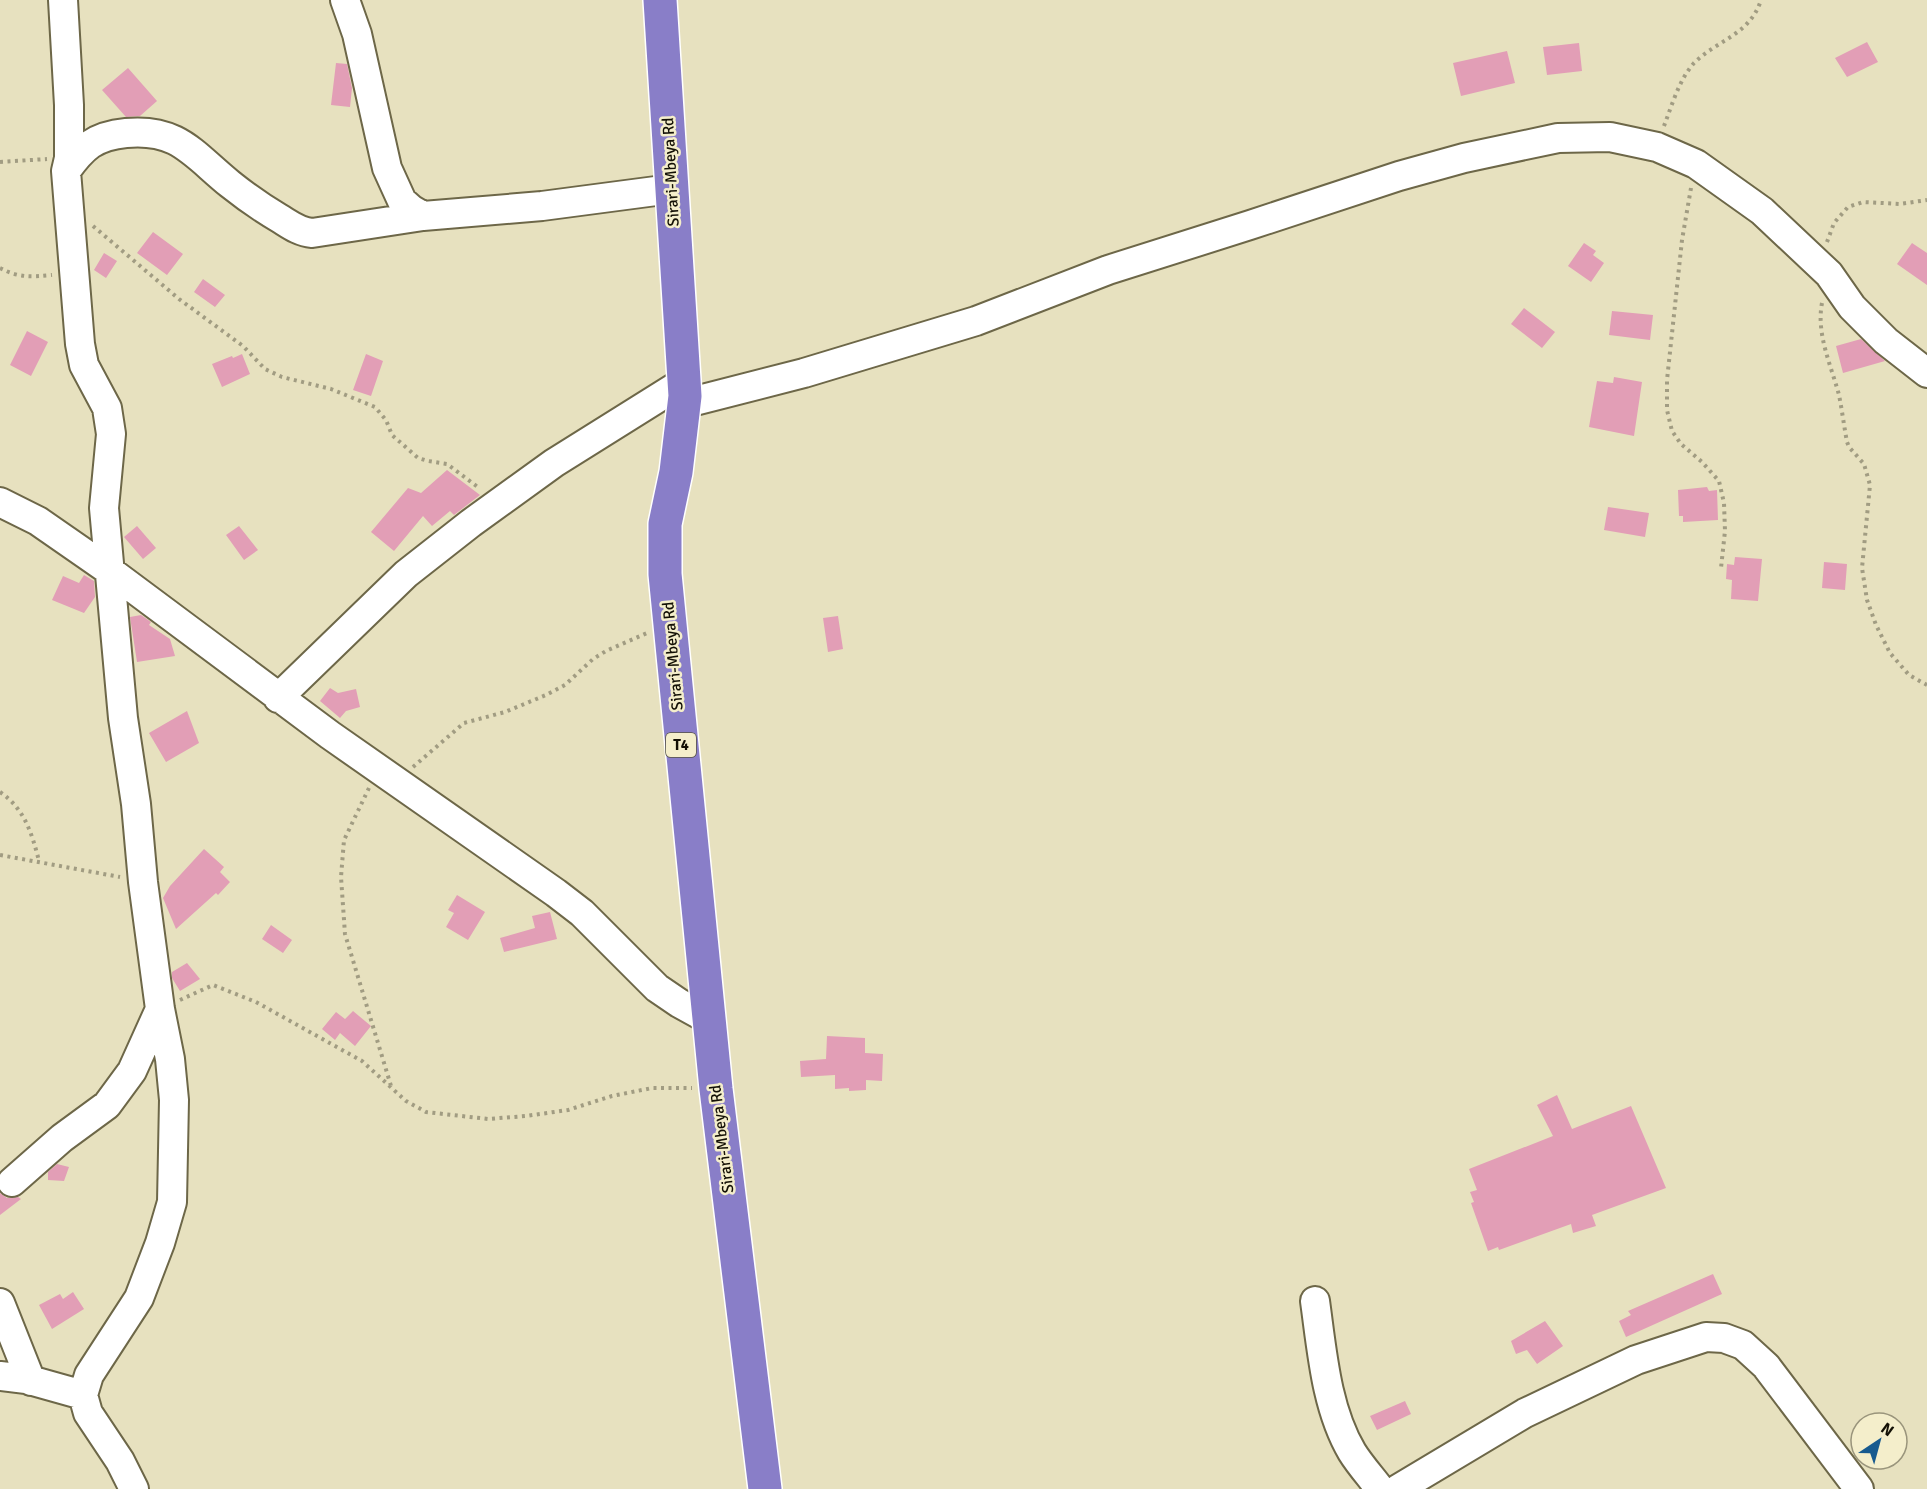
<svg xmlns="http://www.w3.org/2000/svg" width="1927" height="1489" font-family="Signika,sans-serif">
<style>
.building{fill:#e29eb6}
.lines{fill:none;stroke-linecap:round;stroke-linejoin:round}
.minor-casing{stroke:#6d6748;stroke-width:32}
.highway-casing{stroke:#fff;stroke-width:36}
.path{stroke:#a19c82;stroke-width:4;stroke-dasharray:3 4.5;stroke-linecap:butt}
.minor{stroke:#fff;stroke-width:28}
.highway{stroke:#897ec8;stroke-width:33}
.labels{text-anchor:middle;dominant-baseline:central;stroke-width:5;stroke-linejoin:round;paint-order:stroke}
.shield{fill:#f4eecb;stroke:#565340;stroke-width:1.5}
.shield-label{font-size:15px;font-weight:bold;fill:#131005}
.street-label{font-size:16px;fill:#131005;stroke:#f4eecb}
</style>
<rect width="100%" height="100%" fill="#e7e1bf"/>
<path class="building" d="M1867 42 1878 62 1847 77 1835 58Z
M1579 43 1582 71 1547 75 1543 47Z
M1507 51 1515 83 1461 96 1453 63Z
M336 63 347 64 352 88 350 107 331 105Z
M128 68 157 101 140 116 126 117 102 90Z
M153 232 183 254 167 275 137 253Z
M1584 243 1596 251 1593 255 1604 263 1591 282 1568 266Z
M1912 243 1927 253V285L1897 264Z
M104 253 117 261 106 278 94 270Z
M203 279 225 295 215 307 194 292Z
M1524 308 1555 332 1542 348 1511 324Z
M1612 311 1653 315 1650 340 1609 335Z
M27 331 48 342 31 376 10 365Z
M1861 339 1885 361 1843 373 1836 346Z
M242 354 250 374 222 387 212 364 232 356 233 358Z
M366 354 383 361 371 396 353 390Z
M1614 377 1642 382 1634 436 1589 427 1597 381 1613 383Z
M447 470 480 495 454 515 450 511 432 526 423 516 394 551 371 532 408 488 421 493Z
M1707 487 1709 491 1717 490 1718 520 1683 522V516H1679L1678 490Z
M1608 507 1649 513 1645 537 1604 530Z
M137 526 156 548 143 559 124 537Z
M239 526 258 550 244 560 226 535Z
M1735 557 1762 559 1758 601 1731 599 1732 580 1726 579 1727 564 1734 565Z
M1824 562 1847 564 1845 590 1822 588Z
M84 575 94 581 95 597 84 613 52 600 63 576 79 583Z
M141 615 151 622 149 625 170 639 175 656 137 662 130 617Z
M838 616 843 649 828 652 823 618Z
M330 688 338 693 356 689 360 707 346 711 340 718 320 701Z
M187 711 199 743 166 762 149 733Z
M204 849 224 867 220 872 230 882 218 895 216 893 176 929 163 898 170 886Z
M457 895 485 912 468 940 446 927 454 913 448 910Z
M550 912 557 939 504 952 500 938 535 928 532 916Z
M271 925 292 940 283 953 262 939Z
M187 963 200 979 180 991 172 978V972Z
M353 1011 371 1026 355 1046 340 1033 335 1040 322 1029 336 1012 345 1019Z
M827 1036 865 1038V1053L883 1054 882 1081 866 1080V1090L849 1091V1088L835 1089V1075L801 1077 800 1061 826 1059Z
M1557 1095 1572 1129 1631 1106 1666 1188 1592 1215 1596 1226 1573 1233 1571 1224 1499 1250 1498 1247 1488 1251 1471 1203 1474 1202 1470 1192 1477 1190 1469 1169 1553 1136 1537 1105Z
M57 1164 69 1167 64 1181 48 1180V1172Z
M0 1193 7 1198 18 1197 21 1199 0 1215Z
M1713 1274 1722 1294 1626 1337 1619 1321 1631 1315 1628 1311Z
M73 1292 84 1309 52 1329 39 1305 60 1294 63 1299Z
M1545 1321 1563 1346 1537 1364 1527 1350 1516 1354 1511 1341Z
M1405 1401 1411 1414 1377 1430 1370 1416Z"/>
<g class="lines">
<defs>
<path id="minor" d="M63 0 69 105V158L66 171 80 344 84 365 107 408 111 434 104 508 123 718 136 804 143 882 160 1009 170 1059 174 1100 172 1202 160 1243 139 1298 89 1375 83 1395 88 1413 120 1461 134 1489
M345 0 357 34 387 168 402 201 411 209 423 216
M66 171C83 147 95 136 126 133 178 128 193 154 230 184 245 196 262 208 279 218 289 224 299 232 312 233L423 216 542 206 671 189
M683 404 804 373 976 321 1108 270 1250 225 1399 176 1464 158 1558 138 1610 137 1657 147 1696 164 1762 211 1829 274 1852 307 1886 341 1927 373
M0 502 38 521 110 571 330 735 556 893 582 913 657 988 679 1003 708 1019
M278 698 406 574 471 523 554 463 685 381
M12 1182 62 1138 107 1105 132 1071 160 1009
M1315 1301C1322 1351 1326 1408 1352 1452 1360 1465 1371 1477 1380 1489
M0 1303 31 1381
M0 1376 26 1379 83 1395
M1398 1489 1525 1413 1636 1360 1706 1337 1724 1338 1743 1345 1766 1366 1859 1489"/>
<path id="highway" d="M660 0 685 396 676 472 665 524V574L716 1089 765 1489"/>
</defs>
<use href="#minor" class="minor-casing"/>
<use href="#highway" class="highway-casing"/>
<path class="path" d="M1664 126C1672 105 1679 80 1694 63 1717 40 1750 35 1761 0
M0 162 47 159
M1691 188 1682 240 1667 380V410L1672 431 1681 444 1702 462 1719 481 1724 503 1725 531 1721 568
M93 226 179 299 243 346 265 369 282 377 331 389 375 407 386 420 392 435 418 458 428 461 447 464 479 488
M1827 242 1834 223 1848 207 1863 202 1900 204 1927 200
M0 268C19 278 31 277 52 275
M1822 303C1816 334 1831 365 1839 395 1842 410 1844 426 1847 442L1849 447 1864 464 1870 485 1862 568 1867 600 1876 625 1890 653 1909 675 1927 685
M413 767 464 723 505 712 546 695 565 685 593 659 606 651 647 633
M369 788 344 840 341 877 345 934 391 1086
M0 792C25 809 32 834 39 861
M0 855 120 877
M180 1000 213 985 256 1002 362 1061 406 1101 426 1112 488 1119 526 1116 568 1110 612 1096 652 1088H692"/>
<use href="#minor" class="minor"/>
<use href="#highway" class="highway"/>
</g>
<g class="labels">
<rect class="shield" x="666" y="733" width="30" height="24" rx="4.5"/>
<g class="shield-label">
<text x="681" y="745">T4</text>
</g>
<g class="street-label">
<text transform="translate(671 172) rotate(-93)">Sirari-Mbeya Rd</text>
<text transform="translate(673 656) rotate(-95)">Sirari-Mbeya Rd</text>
<text transform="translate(722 1139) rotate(-97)">Sirari-Mbeya Rd</text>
</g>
</g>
<g transform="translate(1879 1441) rotate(36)"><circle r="28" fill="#f4eecb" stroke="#9a957c" stroke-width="1.5"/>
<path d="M0-4.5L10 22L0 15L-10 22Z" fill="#175a8f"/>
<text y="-9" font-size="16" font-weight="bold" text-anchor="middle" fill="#131005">N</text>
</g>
</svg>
